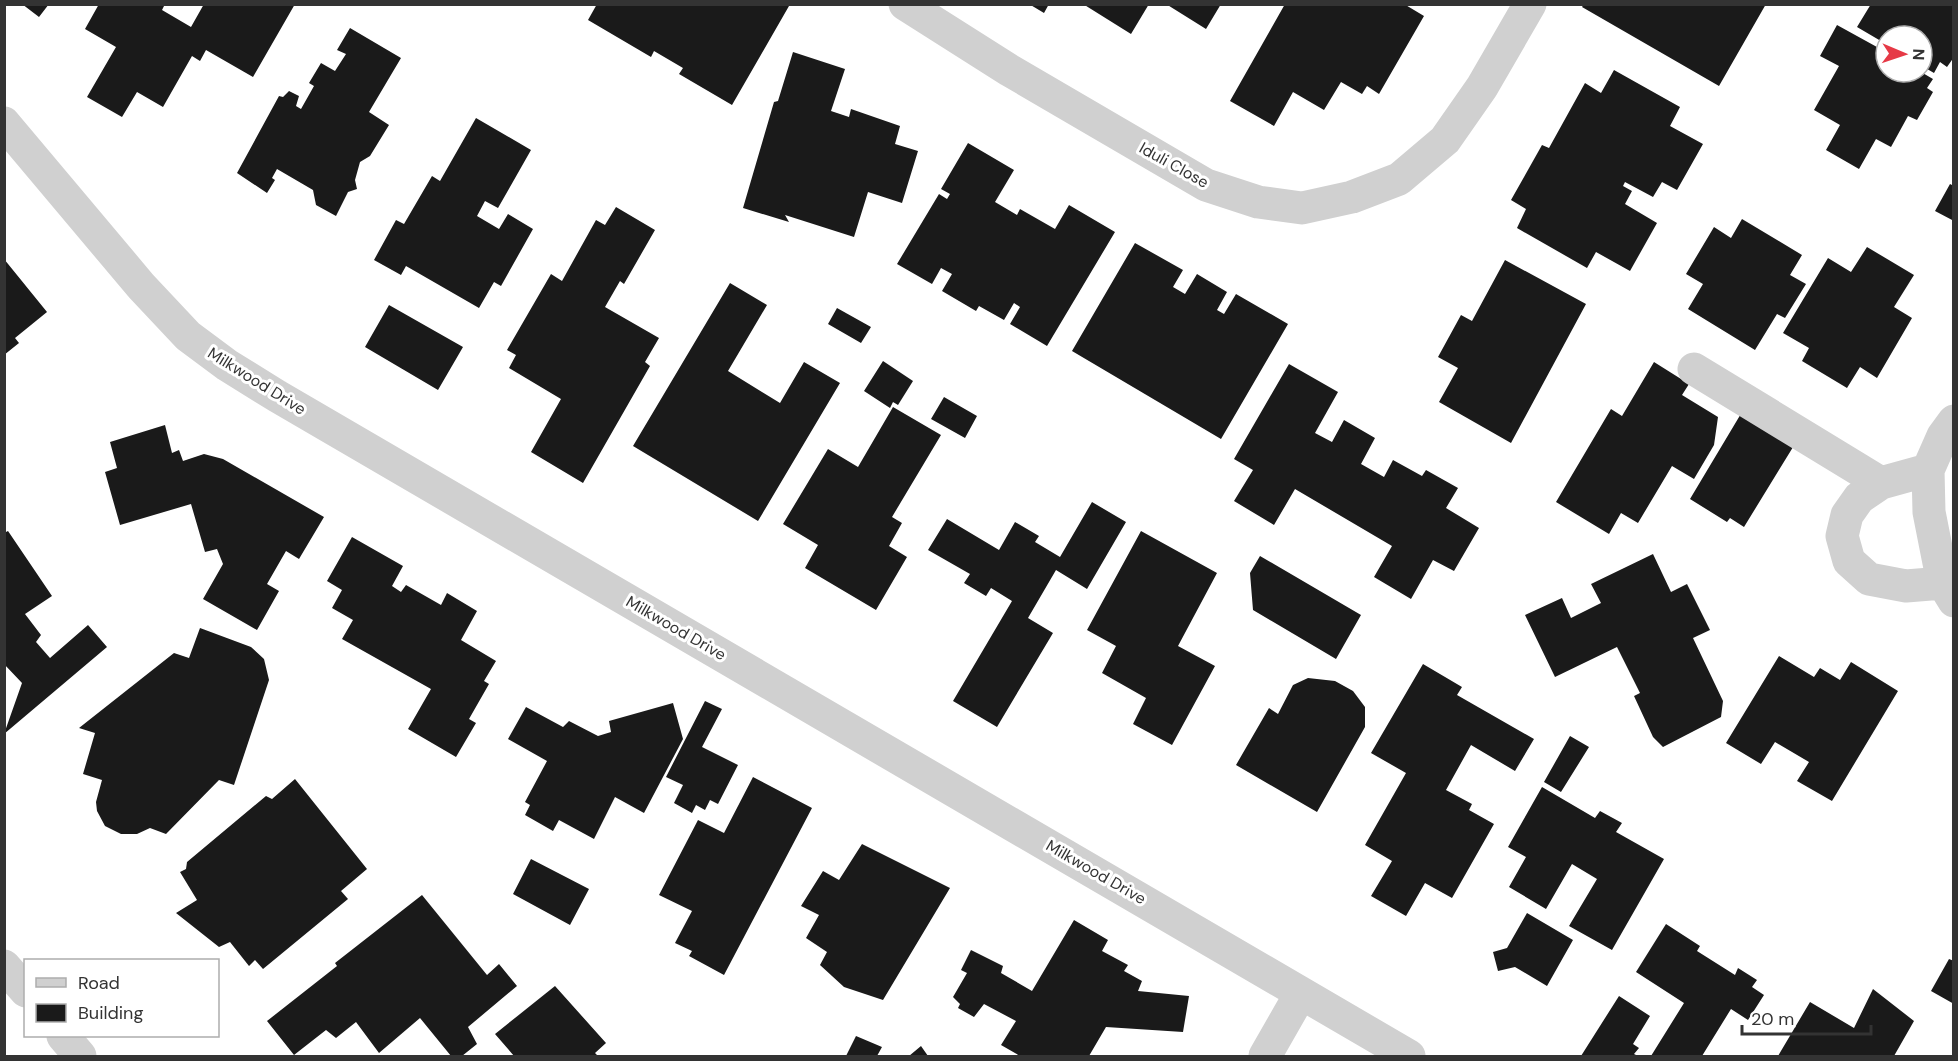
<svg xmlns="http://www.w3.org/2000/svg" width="1958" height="1061" font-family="'DM Sans',sans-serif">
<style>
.building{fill:#1a1a1a}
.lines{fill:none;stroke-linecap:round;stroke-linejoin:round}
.minor{stroke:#d0d0d0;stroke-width:33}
.labels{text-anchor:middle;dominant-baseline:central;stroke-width:6;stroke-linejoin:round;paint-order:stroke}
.street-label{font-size:16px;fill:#333;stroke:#fff}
</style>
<rect width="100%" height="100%" fill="#fff"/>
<path class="building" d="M22 4H49L39 17Z
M99 4H165L162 10 191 27 204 4H295L253 77 206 50 200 61 192 56 163 107 137 92 122 117 87 97 116 47 85 29Z
M597 4H786L789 6 732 105 679 74 683 68 654 51 651 57 588 20Z
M1029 4H1049L1044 13Z
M1083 4H1149L1131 34Z
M1166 4H1221L1206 29Z
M1285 4H1404L1424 16 1379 94 1367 86 1362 94 1341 82 1324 110 1293 92 1274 126 1230 101Z
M1584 4H1766L1719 86 1582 7Z
M1871 4H1954V57L1947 67 1940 62 1934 73 1922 66V36H1886V44L1857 27Z
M1837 25 1886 52V72H1921L1933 79 1927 88 1933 92 1917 120 1908 116 1891 147 1876 139 1859 169 1826 150 1840 125 1814 110 1839 66 1820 56Z
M350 28 401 58 369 112 389 125 370 156 360 162 355 180 357 189 348 192 336 216 316 205 313 190 277 169 272 178 275 180 267 193 237 173 279 96 283 97 289 91 299 96 296 106 301 109 314 86 309 83 321 63 335 71 346 54 337 50Z
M793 52 845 69 831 111 849 117 851 109 900 126 895 144 918 151 902 203 868 192 854 237 785 215 789 222 743 208 774 102 778 101Z
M1614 70 1680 107 1670 126 1703 144 1677 190 1662 182 1653 197 1625 182 1623 186 1632 191 1625 204 1657 223 1630 271 1596 252 1587 268 1517 228 1526 209 1511 200 1542 145 1549 148 1585 83 1601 93Z
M476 118 531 150 498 208 485 201 477 216 499 229 508 214 533 229 501 286 494 282 479 308 406 266 401 275 374 260 396 220 404 224 432 176 440 181Z
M968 143 1014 170 995 202 1017 215 1020 209 1055 229 1069 205 1115 232 1047 346 1010 324 1020 307 1014 303 1004 320 979 306 976 311 942 291 952 274 941 268 932 284 897 264 939 194 947 199 950 194 941 189Z
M1950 184 1954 186V221L1935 211Z
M616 207 655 230 624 284 620 281 605 307 659 338 645 362 650 366 583 483 531 452 561 399 509 368 516 355 507 350 551 274 562 281 596 220 605 225Z
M1742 219 1802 255 1790 275 1806 284 1785 318 1777 314 1755 350 1688 309 1703 284 1686 274 1714 227 1731 238Z
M1135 243 1183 270 1173 287 1185 294 1197 274 1227 292 1217 310 1224 314 1236 294 1288 324 1221 439 1072 351Z
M1867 247 1914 275 1894 307 1912 318 1877 378 1860 367 1847 388 1802 361 1809 348 1783 333 1828 258 1851 272Z
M4 259 47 312 15 338 19 343 4 355Z
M1505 260 1586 304 1511 443 1439 402 1458 368 1438 357 1461 315 1472 321Z
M730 283 767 305 728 371 780 403 804 362 840 383 758 521 633 446Z
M389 305 463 347 438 390 365 347Z
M837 308 871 327 861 343 828 324Z
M883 361 913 381 898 405 893 402 890 408 864 391Z
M1654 362 1689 384 1682 395 1718 417 1714 445 1694 479 1672 466 1638 523 1621 513 1609 534 1556 502 1611 409 1622 416Z
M1289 364 1338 392 1315 433 1332 442 1344 420 1375 438 1361 464 1384 477 1393 460 1422 476 1426 470 1458 488 1446 508 1479 528 1454 571 1433 560 1411 599 1374 577 1392 546 1295 489 1274 525 1234 501 1253 470 1234 459Z
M944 397 977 416 965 438 931 419Z
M893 407 941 435 892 517 902 523 889 546 907 557 876 610 805 568 818 545 783 524 828 449 858 467Z
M1745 407 1798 439 1744 527 1730 518 1727 522 1690 499Z
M165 425 172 453 179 450 183 461 204 454 223 459 324 517 299 559 286 551 267 584 279 591 257 630 203 599 223 564 217 549 205 552 191 504 120 525 105 472 117 468 110 442Z
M1092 502 1126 522 1087 589 1056 570 1028 618 1053 633 997 727 953 701 1012 601 991 588 986 596 964 583 970 574 928 550 947 519 999 550 1015 522 1039 536 1035 542 1060 557Z
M8 531 52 596 25 614 41 635 36 642 50 658 88 625 107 647 4 734 22 683 4 664V533Z
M1141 531 1217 573 1178 646 1215 666 1172 745 1133 724 1146 698 1102 673 1116 646 1087 630Z
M352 537 403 566 392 586 401 592 406 585 441 605 447 593 477 611 461 640 496 661 484 681 489 684 469 719 476 723 456 757 408 729 431 689 342 639 353 620 332 608 342 590 327 581Z
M1653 554 1671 592 1687 584 1710 630 1693 638 1723 701 1721 717 1663 747 1653 737 1634 696 1640 693 1617 647 1555 677 1525 615 1562 598 1571 618 1601 603 1591 584Z
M1260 556 1361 615 1336 659 1253 610 1250 573Z
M200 628 251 647 264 659 269 680 234 785 219 780 166 834 150 828 137 834H121L105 826 97 811 96 802 102 780 83 774 95 733 79 728 174 653 189 658Z
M1779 656 1814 677 1820 668 1840 680 1851 662 1898 691 1832 801 1797 781 1809 762 1775 742 1761 764 1726 743Z
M1423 664 1462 687 1457 695 1534 739 1515 771 1471 745 1446 790 1472 804 1469 810 1494 824 1452 898 1425 883 1406 916 1371 896 1392 861 1365 845 1406 773 1371 753Z
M1308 678 1335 681 1353 691 1365 707V727L1317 812 1236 765 1269 708 1278 714 1293 685Z
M705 701 722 709 702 747 738 765 718 804 710 800 705 810 696 805 692 813 674 803 683 785 666 777Z
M673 703 683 739 644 813 615 797 594 839 559 820 553 831 525 815 530 805 525 802 547 761 508 739 526 707 563 727 569 721 598 736 611 732 609 721Z
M1570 736 1589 747 1561 792 1544 782Z
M753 777 812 808 724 975 689 956 692 951 675 943 692 911 659 895 698 820 724 833Z
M295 779 367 869 341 891 348 899 263 969 255 960 249 966 230 942 219 947 176 913 197 900 180 872 186 869 187 862 266 796 272 799Z
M1542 787 1595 818 1600 811 1622 823 1616 832 1664 859 1612 950 1569 926 1597 879 1572 864 1546 909 1509 887 1526 857 1508 847Z
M862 844 950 888 883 1000 844 987 820 965 827 952 806 938 819 915 801 906 823 871 839 880Z
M531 859 589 889 570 925 513 894Z
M422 895 487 975 499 964 517 986 468 1027 477 1044 462 1056H451L420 1018 379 1053 356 1022 336 1038 326 1030 294 1055 267 1021 337 966 335 963Z
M1527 913 1573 940 1547 986 1515 967 1498 971 1493 952 1507 948Z
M1074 920 1108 940 1102 951 1128 965 1124 971 1142 981 1138 991 1189 996 1183 1032 1106 1027 1089 1056H1020L1001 1045 1016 1021 984 1004 974 1017 958 1008 960 1004 953 997 967 973 961 970 971 950 1003 966 1001 973 1032 991Z
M1666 924 1700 946 1697 951 1735 975 1738 968 1757 980 1752 987 1764 995 1748 1020 1731 1009 1702 1056H1651L1684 1003 1636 972Z
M1949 959 1954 961V1004L1931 991Z
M555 986 606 1043 595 1053 598 1056H514L495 1034Z
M1873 989 1914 1021 1894 1056H1778L1810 1002 1854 1028Z
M1619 996 1650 1016 1633 1044 1639 1048 1634 1054 1638 1056H1581Z
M856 1036 882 1047 877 1056H846Z
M921 1046 928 1056H909Z"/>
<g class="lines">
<path class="minor" d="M905 4 1009 70 1206 185 1258 202 1302 208 1352 197 1399 179 1445 140 1482 87 1530 4
M4 123 141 286 188 336 227 365 277 396 1409 1056
M1694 369 1881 483
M1954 421 1943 436 1928 470 1929 512 1943 583 1954 601
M1928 470 1881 483 1859 498 1847 515 1842 536 1849 561 1869 579 1906 586 1943 583
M4 966 26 991
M63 1036 80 1056
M1265 1056 1301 993"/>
</g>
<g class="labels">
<g class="street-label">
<text transform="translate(1174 165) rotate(29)">Iduli Close</text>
<text transform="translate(257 381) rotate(32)">Milkwood Drive</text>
<text transform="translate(676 628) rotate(30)">Milkwood Drive</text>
<text transform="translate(1096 872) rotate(30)">Milkwood Drive</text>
</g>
</g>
<rect width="1958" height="1061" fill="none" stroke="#333333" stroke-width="12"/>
<rect x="24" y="959" width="195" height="78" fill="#ffffff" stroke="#adadad" stroke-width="1.5"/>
<rect x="36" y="978" width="30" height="9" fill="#d0d0d0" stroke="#adadad" stroke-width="1.5"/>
<text x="78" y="989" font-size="18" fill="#333333">Road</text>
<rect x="36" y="1004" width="30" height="18" fill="#1a1a1a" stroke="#adadad" stroke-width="1.5"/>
<text x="78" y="1019" font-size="18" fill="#333333">Building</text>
<g transform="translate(1904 54) rotate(92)"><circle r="28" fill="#ffffff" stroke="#adadad" stroke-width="1.5"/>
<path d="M0-4.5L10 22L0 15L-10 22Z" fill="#e63946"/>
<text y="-9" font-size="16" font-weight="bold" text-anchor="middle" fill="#333333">N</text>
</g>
<path d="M1742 1025v9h129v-9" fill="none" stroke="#333333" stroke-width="3"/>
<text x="1751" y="1025" font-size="18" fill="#333333" stroke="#ffffff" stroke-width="4.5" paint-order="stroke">20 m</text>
</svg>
